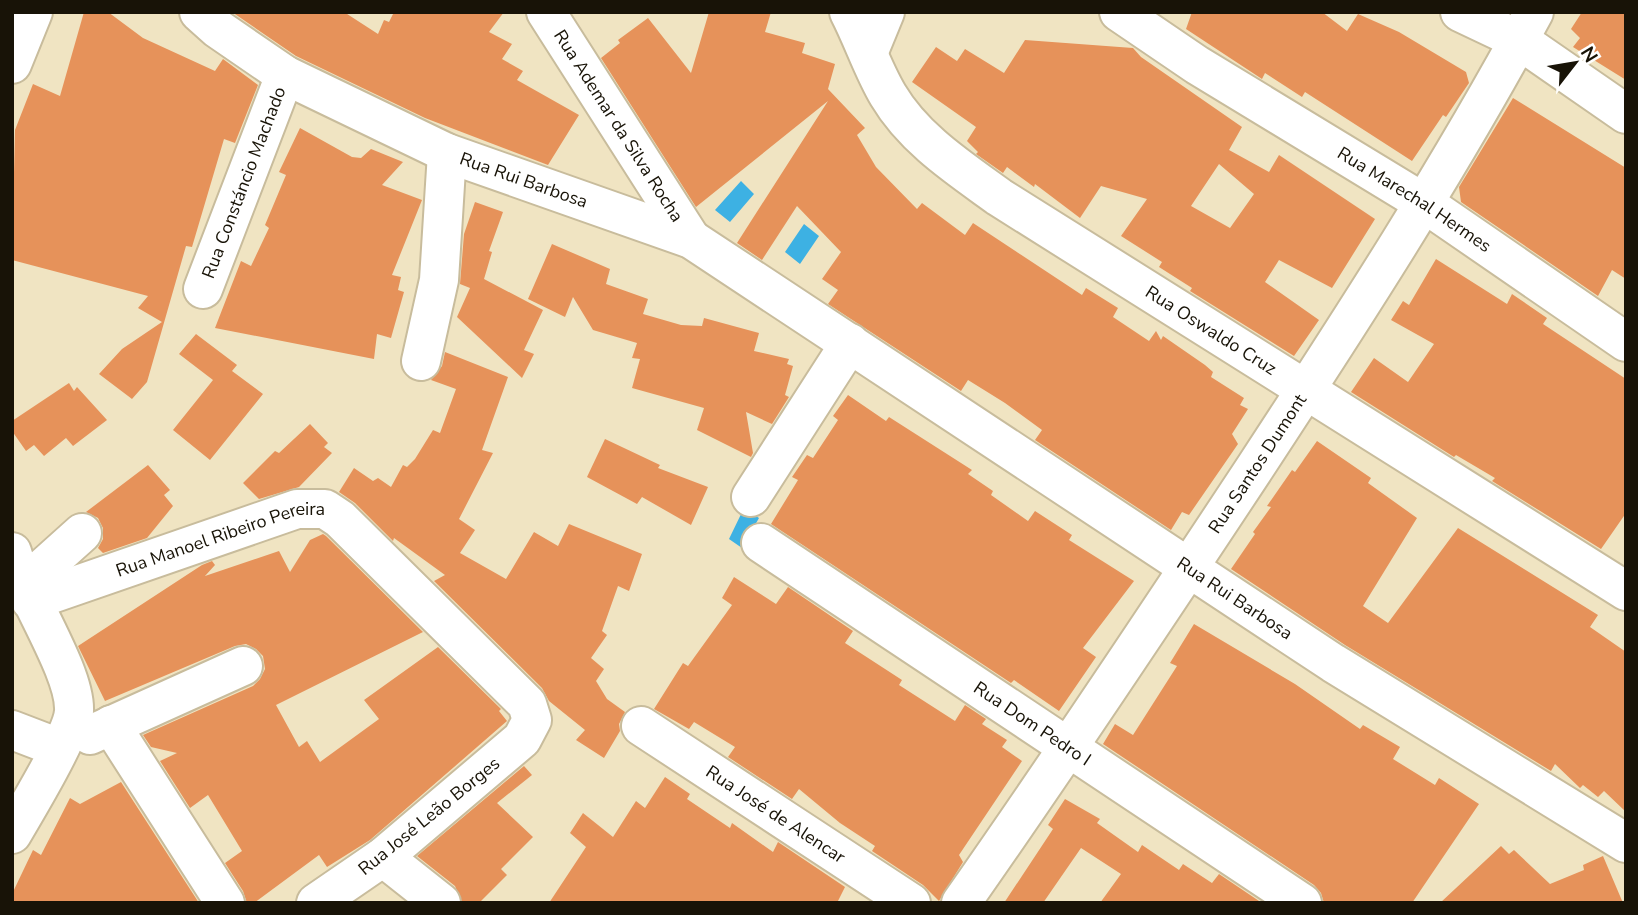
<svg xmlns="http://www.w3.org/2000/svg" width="1638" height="915" font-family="'Nunito Sans',sans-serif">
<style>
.water{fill:#3db1e3}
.building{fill:#e6925a;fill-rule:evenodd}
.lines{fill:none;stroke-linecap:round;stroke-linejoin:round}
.minor-casing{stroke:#c8bc9c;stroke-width:42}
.minor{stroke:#fff;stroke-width:38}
.labels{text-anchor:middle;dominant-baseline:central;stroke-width:6;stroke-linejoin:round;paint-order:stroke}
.street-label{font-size:18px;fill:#181307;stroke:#fff}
</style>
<rect width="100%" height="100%" fill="#f0e4c2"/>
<path class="water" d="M741 181 754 194 730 222 715 210Z
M804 224 819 236 800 264 785 252Z
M744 508 759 518 742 548 729 539Z"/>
<path class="building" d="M84 12H108L143 38 215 71 223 59 258 85 235 143 224 139 192 247 186 246 147 382 132 399 99 374 122 349 162 322 138 308 148 296 12 260 15 130 33 84 60 96Z
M232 12H344L378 34 384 20 389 22 394 12H504L489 32 512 44 502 59 523 71 517 80 579 115 548 165 425 118 296 56Z
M709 12H771L765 32 805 43 802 53 835 64 828 89 865 128 857 135 876 167 917 209 922 203 965 235 973 223 1082 295 1086 288 1118 308 1113 317 1149 341 1156 331 1161 340 1163 336 1205 365 1213 372 1211 377 1244 398 1240 405 1248 409 1232 434 1238 444 1189 515 1182 512 1171 530 1035 440 1042 430 1005 403 968 380 961 391 828 304 838 290 822 279 841 252 797 206 762 260 737 243 828 101 696 207 601 58 620 43 618 40 648 18 691 73Z
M1192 12H1322L1347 31 1358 14 1399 32 1466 72 1469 83 1446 117 1443 115 1412 161 1305 92 1302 97 1265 73 1262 79 1186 29Z
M1582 12H1626V80L1573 47 1580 38 1571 29Z
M1025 40 1133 48 1141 57 1242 127 1229 150 1269 172 1279 155 1375 219 1332 288 1279 260 1265 282 1319 320 1294 356 1190 291 1192 288 1159 267 1162 262 1121 236 1147 199 1101 186 1080 218 1035 184 1034 187 1007 167 1003 173 976 154 978 152 967 141 976 127 912 82 936 47 957 61 965 49 1004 73ZM1219 164 1254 194 1230 228 1191 206Z
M1513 98 1626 168V279L1612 270 1598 296 1461 202 1459 187Z
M300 128 352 157 361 158 371 149 403 162 382 185 422 200 392 275 401 277 398 290 404 292 391 338 377 334 374 359 215 328 241 261 251 266 269 228 265 225 286 175 279 172Z
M475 202 503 212 489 251 492 252 484 279 543 310 524 350 534 354 522 378 457 317 470 288 460 284 464 234Z
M552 244 610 269 606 284 648 299 643 314 681 325 702 326 704 318 759 333 754 351 789 359 787 364 793 366 785 395 789 397 772 424 746 412 753 453 751 457 697 430 704 408 632 388 640 359 632 358 637 343 593 330 573 297 565 317 528 299Z
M1436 259 1507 304 1512 294 1547 318 1543 324 1626 379V513L1601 549 1492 481 1495 478 1456 455 1454 457 1351 392 1374 358 1408 382 1434 344 1391 320 1403 301 1409 305Z
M196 334 237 365 232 371 263 394 210 460 173 430 213 380 179 354Z
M445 352 508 377 482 450 493 453 459 519 475 530 460 553 506 579 534 532 558 546 569 524 642 554 629 591 618 586 602 631 607 635 591 658 604 669 596 681 607 699 625 712 619 724 620 731 604 758 576 740 585 730 549 701 542 688 434 581 445 575 394 538 393 541 355 503 339 492 354 468 373 481 378 478 391 487 403 465 407 467 415 459 433 430 440 433 456 389 431 380 442 366Z
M69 383 74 391 77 387 107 420 73 446 66 438 44 456 34 445 26 451 12 431V421Z
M848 395 886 421 889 417 972 470 968 474 993 491 991 495 1028 521 1035 511 1072 535 1069 540 1134 581 1083 648 1096 657 1059 711 1014 680 1011 683 771 524 798 480 792 477 807 455 813 458 838 420 833 416Z
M310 424 328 443 324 447 332 453 299 487 259 499 243 483 275 451 279 453Z
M605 439 660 465 658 468 708 487 691 525 642 497 637 504 587 477Z
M1317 441 1371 478 1368 483 1417 518 1363 606 1388 623 1458 528 1598 615 1590 627 1626 652V812L1604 791 1598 797 1583 785 1580 788 1555 764 1551 771 1345 645 1231 569 1255 534 1253 532 1271 507 1267 506 1292 470 1295 472Z
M148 465 170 490 164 495 173 506 147 538 103 553 98 548 103 539V528L98 518 86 512Z
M323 534 326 536 423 632 276 705 299 747 307 741 320 762 379 719 364 700 438 647 501 709 499 711 507 721 370 840 327 867 319 855 254 903H247L243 891 225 863 242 851 208 795 190 808 160 761 177 753 151 747 143 735 253 686 260 679 265 669 263 656 256 649 246 644 235 646 105 701 78 646 202 565 212 561 215 565 205 576 279 551 290 572 310 540Z
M734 577 776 604 788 587 853 631 845 643 902 680 899 685 955 721 965 705 986 719 982 724 1007 740 1002 747 1022 761 959 855 963 862 939 901 923 885 872 851 875 846 840 823 799 789 792 799 728 757 735 747 694 722 689 729 654 709 683 663 688 666 732 605 722 598Z
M1194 624 1295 684 1360 729 1363 725 1400 747 1393 759 1435 785 1439 778 1479 804 1412 903H1324L1321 893 1314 885 1103 744 1115 724 1133 735 1177 666 1170 663Z
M524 766 532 775 497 803 533 837 501 869 507 875 479 903H462L455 886 417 856Z
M665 777 690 794 687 799 730 828 732 823 773 852 778 842 845 887 837 903H549L586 847 570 833 583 813 613 837 636 801 645 808Z
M121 782 199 903H12V894L33 850 41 855 70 798 80 804Z
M1065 799 1100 819 1097 823 1138 852 1142 845 1179 870 1183 864 1212 883 1219 874 1262 903H1100L1121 874 1081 848 1043 903H1004L1053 829 1048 825Z
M1501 846 1509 854 1514 850 1550 884 1584 870 1583 865 1603 856 1623 903H1440Z"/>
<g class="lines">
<defs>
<g id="minor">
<path id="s1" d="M199 12 218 29 285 75 447 153 691 239 1333 663 1626 843"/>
<path id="s2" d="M546 12 691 239"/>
<path id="s3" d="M849 12C863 39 873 70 888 95 914 139 959 168 999 197L1626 591"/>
<path id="s4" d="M1119 12 1197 65 1424 203 1626 342"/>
<path d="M1460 12 1519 40 1626 114"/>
<path d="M869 51 885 12"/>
<path d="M12 64 33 12"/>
<path id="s5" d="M203 289 285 75"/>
<path d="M421 361 439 280 447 153"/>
<path d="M751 497 850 343"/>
<path id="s6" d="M761 543 1302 903"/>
<path d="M12 552C24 596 76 672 74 711 73 732 25 812 12 834"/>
<path d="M23 586 82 533"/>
<path id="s7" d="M31 601 297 509H325L340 519 527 704 532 720 522 739 383 857 316 903"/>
<path d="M111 725 225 903"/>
<path id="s8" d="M641 726 911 903"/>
<path d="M12 730 59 748"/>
<path d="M90 735 243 666"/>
<path d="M383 857 441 903"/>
<path id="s9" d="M961 903C1062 759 1159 613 1256 466 1353 318 1450 168 1534 12"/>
</g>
</defs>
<use href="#minor" class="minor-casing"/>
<use href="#minor" class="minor"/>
</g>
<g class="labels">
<g class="street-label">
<text stroke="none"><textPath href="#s2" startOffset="135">Rua Ademar da Silva Rocha</textPath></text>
<text stroke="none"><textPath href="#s1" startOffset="368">Rua Rui Barbosa</textPath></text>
<text stroke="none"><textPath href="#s5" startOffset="114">Rua Constáncio Machado</textPath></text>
<text stroke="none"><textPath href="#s4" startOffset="350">Rua Marechal Hermes</textPath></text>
<text stroke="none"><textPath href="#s3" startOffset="494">Rua Oswaldo Cruz</textPath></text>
<text stroke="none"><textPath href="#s9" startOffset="530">Rua Santos Dumont</textPath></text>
<text stroke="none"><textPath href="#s7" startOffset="200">Rua Manoel Ribeiro Pereira</textPath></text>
<text stroke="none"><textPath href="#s1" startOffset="1197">Rua Rui Barbosa</textPath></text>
<text stroke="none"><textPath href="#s6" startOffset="326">Rua Dom Pedro I</textPath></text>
<text stroke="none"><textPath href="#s8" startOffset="161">Rua José de Alencar</textPath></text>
<text transform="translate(429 816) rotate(-39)">Rua José Leão Borges</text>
</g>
</g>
<rect width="1638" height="915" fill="none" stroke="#181307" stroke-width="28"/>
<g transform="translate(1575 63) rotate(59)" stroke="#ffffff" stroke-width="5" paint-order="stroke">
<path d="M0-5L12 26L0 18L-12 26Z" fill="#181307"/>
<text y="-10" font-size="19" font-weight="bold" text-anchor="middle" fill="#181307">N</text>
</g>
</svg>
